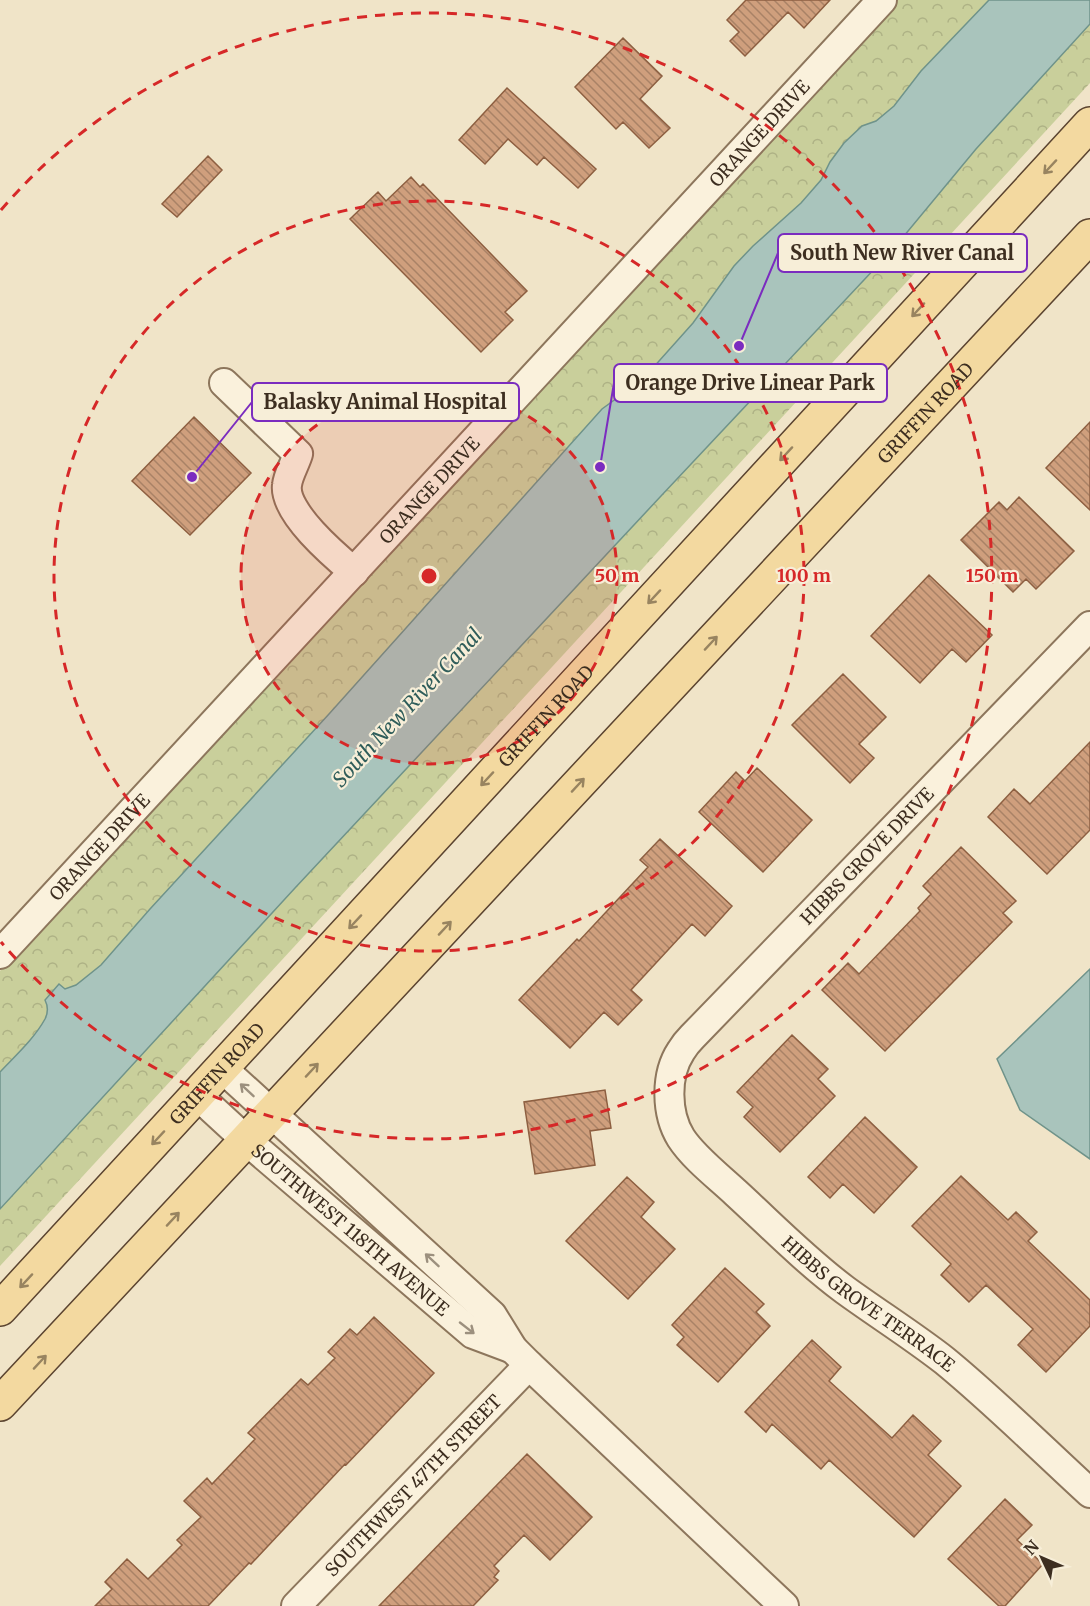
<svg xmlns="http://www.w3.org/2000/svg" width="1090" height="1606" font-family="Merriweather,serif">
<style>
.park{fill:url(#park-crowns)}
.water{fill:#a9c4bc;stroke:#6f938a;stroke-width:1.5}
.building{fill:url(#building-back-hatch);stroke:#8d5f41;stroke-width:1.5}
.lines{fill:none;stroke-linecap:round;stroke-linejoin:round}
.minor-casing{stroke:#8d765c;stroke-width:32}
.major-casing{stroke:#5b4430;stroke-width:36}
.minor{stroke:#faf1dc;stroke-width:28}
.major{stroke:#f3d9a0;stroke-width:33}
.oneway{stroke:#988460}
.oneway2{stroke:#9c907e}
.ring{fill:none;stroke:#d62828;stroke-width:3;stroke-dasharray:10 8}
.labels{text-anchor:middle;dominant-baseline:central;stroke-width:4.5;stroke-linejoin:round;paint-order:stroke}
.street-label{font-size:18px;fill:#3d2e20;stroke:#f7eed8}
.water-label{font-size:20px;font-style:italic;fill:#2f5d5a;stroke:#f7eed8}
.centre{fill:#d62828;stroke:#f7eed8;stroke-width:3}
.ring-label{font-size:18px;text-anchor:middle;font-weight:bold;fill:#d62828;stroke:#f7eed8;stroke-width:4.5;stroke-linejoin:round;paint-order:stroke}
.leader{fill:none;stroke:#7b2cbf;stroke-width:2}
.callout-dot{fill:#7b2cbf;stroke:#f7eed8;stroke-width:2}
.callout{fill:#f7eed8;stroke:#7b2cbf;stroke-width:2}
.callout-label{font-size:20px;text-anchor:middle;font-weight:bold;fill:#3d2e20}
</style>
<defs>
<pattern id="park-crowns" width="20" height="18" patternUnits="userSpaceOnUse" patternTransform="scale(1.5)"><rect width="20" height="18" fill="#c9cf9b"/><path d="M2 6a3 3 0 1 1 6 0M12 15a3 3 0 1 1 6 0" fill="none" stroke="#aeb285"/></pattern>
<pattern id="building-back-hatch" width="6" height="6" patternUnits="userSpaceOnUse" patternTransform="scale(1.5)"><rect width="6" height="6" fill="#cf9f7d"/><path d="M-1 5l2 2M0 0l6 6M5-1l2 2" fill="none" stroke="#a98266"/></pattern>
</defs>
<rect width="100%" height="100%" fill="#f0e4c8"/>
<path class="park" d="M897 0H1090V83L0 1266V971Z"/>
<path class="water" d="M989 0H1090V24L976 149 894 248 661 496 295 888 0 1209V1072C15 1056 34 1039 45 1019 48 1013 48 1006 45 1000L59 984 65 989 76 985 101 965 150 909 329 714 602 409 643 379 693 323 734 266 753 246 801 203 821 180 830 162 844 143 862 126 876 121 894 106 921 71Z
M1090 969V1159L1020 1110 997 1059Z"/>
<path class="building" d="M746 0H830L804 28 788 12 745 56 730 41 739 32 727 20Z
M623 38 662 76 640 99 670 128 649 148 623 122 616 129 575 87Z
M507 88 596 169 578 188 544 157 537 165 508 139 485 164 459 140Z
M208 156 222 170 177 217 162 204Z
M411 177 420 187 423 184 527 291 505 312 513 320 481 352 350 219 378 192 386 201Z
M194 417 251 473 190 535 132 481Z
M1090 422V510L1046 468Z
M1019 497 1074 551 1036 589 1026 579 1013 592 961 540 999 502 1007 510Z
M929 575 992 635 966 662 952 649 920 683 871 636Z
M843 674 886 717 859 744 874 758 850 783 792 725Z
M1090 742V830L1047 874 988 817 1014 789 1030 804Z
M757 768 812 820 763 872 699 812 736 772 745 781Z
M660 839 732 906 705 936 692 924 631 990 642 1000 618 1025 604 1012 570 1048 519 1000 577 939 579 941 648 867 640 860Z
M961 847 1016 901 1003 913 1012 922 885 1051 822 990 848 963 859 974 920 911 918 908 931 894 923 886Z
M792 1035 828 1069 818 1079 835 1096 780 1152 744 1117 753 1107 737 1092Z
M605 1090 611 1128 590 1131 595 1165 535 1174 524 1102Z
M865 1117 917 1167 874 1213 843 1184 830 1198 808 1177Z
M961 1176 1008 1220 1016 1212 1037 1232 1028 1241 1090 1300V1326L1046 1372 1018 1345 1033 1329 986 1285 969 1302 941 1275 951 1264 912 1226Z
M627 1177 654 1202 641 1217 675 1249 628 1299 566 1241Z
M725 1268 764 1304 756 1312 770 1326 718 1382 677 1345 684 1337 672 1325Z
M374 1317 434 1373 346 1465 345 1464 251 1564 249 1563 208 1606H95L112 1589 105 1582 127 1559 148 1579 182 1545 177 1540 201 1517 184 1501 207 1478 212 1484 255 1439 248 1433 301 1379 308 1385 335 1358 328 1352 350 1329 357 1335Z
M812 1340 841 1367 829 1381 892 1438 913 1415 941 1441 928 1455 961 1486 914 1537 829 1460 821 1469 772 1424 766 1432 745 1412Z
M527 1454 592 1517 550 1560 524 1535 494 1566 499 1571 494 1577 498 1580 473 1606H379Z
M1005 1499 1032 1525 1017 1540 1043 1564 1005 1606H999L948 1559Z"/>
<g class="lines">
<defs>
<g id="minor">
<path d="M224 383 298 454C295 464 288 475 287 485 283 512 335 556 354 572"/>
<path id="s1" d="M1090 626 692 1037C688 1041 684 1046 681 1051 665 1075 666 1114 681 1138 694 1158 719 1177 736 1193 772 1226 806 1261 845 1290 878 1314 913 1336 945 1361 996 1403 1042 1449 1090 1493"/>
<path id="s2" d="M0 954 882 0"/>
<path d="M222 1068 492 1315 513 1349 529 1365 784 1606"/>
<path id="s3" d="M197 1095 247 1141 473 1334 513 1349"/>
<path id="s4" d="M296 1606 529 1365"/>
</g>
<g id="major">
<path id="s5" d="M0 1309 1090 124"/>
<path id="s6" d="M0 1404 1090 236"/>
</g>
</defs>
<use href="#minor" class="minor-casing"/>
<use href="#major" class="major-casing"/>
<use href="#minor" class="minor"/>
<use href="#major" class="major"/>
</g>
<defs><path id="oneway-shaft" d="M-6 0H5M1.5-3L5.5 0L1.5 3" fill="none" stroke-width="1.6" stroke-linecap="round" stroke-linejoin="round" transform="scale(1.5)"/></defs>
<g class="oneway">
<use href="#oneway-shaft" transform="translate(1050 167) rotate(133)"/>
<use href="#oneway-shaft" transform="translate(918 310) rotate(133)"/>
<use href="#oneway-shaft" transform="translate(786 454) rotate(133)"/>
<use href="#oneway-shaft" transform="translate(654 597) rotate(133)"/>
<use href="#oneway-shaft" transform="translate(711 643) rotate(-47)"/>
<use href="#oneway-shaft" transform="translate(487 779) rotate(133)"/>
<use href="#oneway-shaft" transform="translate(578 785) rotate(-47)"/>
<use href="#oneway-shaft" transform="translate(355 922) rotate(133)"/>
<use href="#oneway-shaft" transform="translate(445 928) rotate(-47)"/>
<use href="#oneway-shaft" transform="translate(312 1070) rotate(-47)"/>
<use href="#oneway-shaft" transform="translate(158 1138) rotate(133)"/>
<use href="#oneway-shaft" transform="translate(173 1219) rotate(-47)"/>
<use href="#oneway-shaft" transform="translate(26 1281) rotate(133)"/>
<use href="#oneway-shaft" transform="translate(40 1362) rotate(-47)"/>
</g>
<g class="oneway2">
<use href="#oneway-shaft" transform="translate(247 1090) rotate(-137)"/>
<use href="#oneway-shaft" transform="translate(432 1260) rotate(-137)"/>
<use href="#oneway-shaft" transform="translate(467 1328) rotate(38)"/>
</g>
<circle cx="429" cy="576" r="188" fill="#d62828" fill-opacity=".12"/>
<g class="ring">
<circle cx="429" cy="576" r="188"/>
<circle cx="429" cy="576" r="375"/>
<path d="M1 210A563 563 0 1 1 1 942"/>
</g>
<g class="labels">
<g class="street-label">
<text stroke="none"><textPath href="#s2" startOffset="1118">ORANGE DRIVE</textPath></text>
<text stroke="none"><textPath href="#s6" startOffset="1356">GRIFFIN ROAD</textPath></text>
<text stroke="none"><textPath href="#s2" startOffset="632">ORANGE DRIVE</textPath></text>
<text stroke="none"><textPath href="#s5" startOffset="806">GRIFFIN ROAD</textPath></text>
<text stroke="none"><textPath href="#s2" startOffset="146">ORANGE DRIVE</textPath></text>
<text transform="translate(867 856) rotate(-46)">HIBBS GROVE DRIVE</text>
<text stroke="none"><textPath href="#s5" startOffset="320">GRIFFIN ROAD</textPath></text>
<text stroke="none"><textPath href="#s3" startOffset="204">SOUTHWEST 118TH AVENUE</textPath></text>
<text stroke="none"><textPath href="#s1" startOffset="932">HIBBS GROVE TERRACE</textPath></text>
<text stroke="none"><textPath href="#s4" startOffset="168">SOUTHWEST 47TH STREET</textPath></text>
</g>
<g class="water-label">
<text transform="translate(407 707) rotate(-47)">South New River Canal</text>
</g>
</g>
<circle cx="429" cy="576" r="9" class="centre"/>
<g class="ring-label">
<text x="617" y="582">50 m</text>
<text x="804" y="582">100 m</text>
<text x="992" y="582">150 m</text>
</g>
<path class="leader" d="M739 346L778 253M600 467L614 383M192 477L252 402"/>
<g class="callout-dot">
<circle cx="739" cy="346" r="6"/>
<circle cx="600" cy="467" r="6"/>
<circle cx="192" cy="477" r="6"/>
</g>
<g class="callout">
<rect x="778" y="234" width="249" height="38" rx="6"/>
<rect x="614" y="364" width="273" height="38" rx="6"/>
<rect x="252" y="383" width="267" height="38" rx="6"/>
</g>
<g class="callout-label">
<text x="902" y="260">South New River Canal</text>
<text x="750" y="390">Orange Drive Linear Park</text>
<text x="385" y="409">Balasky Animal Hospital</text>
</g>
<g transform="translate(1042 1558) rotate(314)" stroke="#f7eed8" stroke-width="4.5" paint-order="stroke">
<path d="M0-4.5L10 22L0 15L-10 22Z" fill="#3d2e20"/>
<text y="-9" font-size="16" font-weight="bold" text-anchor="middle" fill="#3d2e20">N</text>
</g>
</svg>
